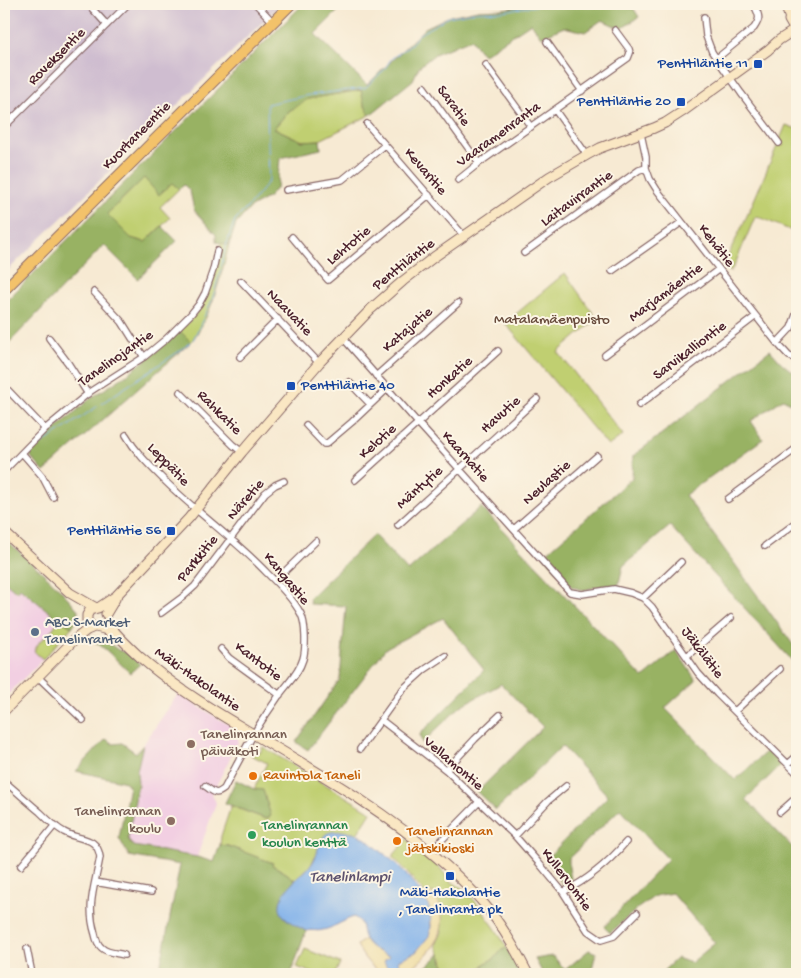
<svg xmlns="http://www.w3.org/2000/svg" width="801" height="978" font-family="'Gochi Hand',sans-serif">
<style>
.built{fill:#f2cfe2}
.industrial{fill:#cfbdd0}
.green{fill:#c0cf71;stroke:#85774e}
.forest{fill:#98b263;stroke:#716847}
.sand{fill:#eeda9e;stroke:#9c7c64}
.water{fill:#7fb0ea;stroke:#64688a}
.lines{fill:none;stroke-linecap:round;stroke-linejoin:round}
.stream{stroke:#7fb0ea;stroke-width:1}
.street-casing{stroke:#876666;stroke-width:8}
.secondary-casing{stroke:#876666;stroke-width:11}
.highway-casing{stroke:#876666;stroke-width:12}
.street{stroke:#fff;stroke-width:5.5}
.secondary{stroke:#fae7c3;stroke-width:9}
.highway{stroke:#f3c26a;stroke-width:10}
.transit-dot{fill:#1a4fb4;stroke:#fcf5e5;stroke-width:2}
.service-dot{fill:#5c6f8a;stroke:#fcf5e5;stroke-width:2}
.education-dot{fill:#8d6e63;stroke:#fcf5e5;stroke-width:2}
.food-dot{fill:#e8710a;stroke:#fcf5e5;stroke-width:2}
.leisure-dot{fill:#2e9e5b;stroke:#fcf5e5;stroke-width:2}
.labels{text-anchor:middle;dominant-baseline:central;stroke-width:4;stroke-linejoin:round;paint-order:stroke}
.street-label{font-size:15px;fill:#4a1f2b;stroke:#fcf5e5}
.transit-label{font-size:15px;fill:#164399;stroke:#fcf5e5;text-anchor:end}
.park-label{font-size:15px;fill:#684b3c;stroke:#fcf5e5}
.service-label{font-size:15px;fill:#4e5e75;stroke:#fcf5e5;text-anchor:start}
.education-label{font-size:15px;fill:#785e54;stroke:#fcf5e5;text-anchor:start}
.food-label{font-size:15px;fill:#c56008;stroke:#fcf5e5;text-anchor:start}
.leisure-label{font-size:15px;fill:#27864d;stroke:#fcf5e5;text-anchor:start}
.water-label{font-size:16px;font-style:italic;fill:#5d526e;stroke:#fcf5e5}
</style>
<rect width="100%" height="100%" fill="#fcf5e5"/>
<filter id="ink" filterUnits="userSpaceOnUse"><feTurbulence type="fractalNoise" baseFrequency=".02" numOctaves="2"/><feDisplacementMap in="SourceGraphic" scale="10" xChannelSelector="R" yChannelSelector="G"/><feConvolveMatrix kernelMatrix="1 2 1 2 8 2 1 2 1" color-interpolation-filters="sRGB"/></filter>
<filter id="wash" filterUnits="userSpaceOnUse"><feTurbulence type="fractalNoise" baseFrequency=".0096" numOctaves="4" result="noise"/><feDisplacementMap in="SourceGraphic" scale="20" xChannelSelector="R" yChannelSelector="G"/><feGaussianBlur stdDeviation="1.12" result="paint"/><feColorMatrix in="noise" values="0 0 0 0 0 0 0 0 0 0 0 0 0 0 0 0 0 1.4 0 .05"/><feComposite in="paint" operator="in"/></filter>
<g filter="url(#wash)">
<rect width="100%" height="100%" fill="#f7ead3"/>
<path class="built" d="M4 581 16 591 19 588 59 620 48 635 40 641 38 655 43 659 5 697 4 696Z
M178 694 239 731 238 735V742L212 794 216 803 197 857 134 846 130 843 128 838 138 784 137 771 143 745Z"/>
<path class="industrial" d="M4 4H281L4 274Z"/>
<path class="green" d="M361 90 364 104 370 115 320 140 302 141 274 128 289 111 308 99Z
M786 125 797 129V233L761 218 755 217 735 264 730 272 722 262 728 256 752 205Z
M144 178 172 182 179 189 160 207 170 218 145 242 131 239 107 214Z
M221 243 229 245C220 278 212 315 191 342L180 331C185 325 191 320 196 314 211 293 215 268 221 243Z
M565 273 597 319 558 352 623 435 608 446 505 323Z
M59 620 72 627 43 659 38 655 34 651 40 641 48 635Z
M263 747 371 812 357 834 342 831 317 852 311 865 295 880 286 873 272 865V863L228 846 220 845 221 836 231 806 266 819 254 789 267 763 251 755 253 750 260 753Z
M407 839 437 864 450 881 462 888 475 901 495 928 507 948 502 950 494 959 484 964 480 969 476 971 466 969 460 974H441L445 970 443 958 440 954 436 945 442 932 433 892 426 895 401 865 392 857Z
M305 949 340 963 335 974H315L297 967Z"/>
<path class="forest" d="M303 4H345L315 34 367 85 425 28 450 16 478 10 503 9 534 4H613L634 9 639 17 621 29 602 20 585 32 564 27 541 37 531 23 483 55 471 39 435 54 419 67 413 80 370 115 364 104 361 90 308 99 289 111 274 128 302 141 320 140 321 149 280 158 277 187 269 197 251 207 236 224 229 245 216 242V235L194 210 190 191 184 185 179 189 172 183 159 195 144 178 107 214 131 238 145 242 162 226 177 241 138 279 104 245 4 348V303Z
M180 331 191 342 44 472 31 457V452L36 446 91 398 125 376 152 355Z
M770 350C778 359 786 369 797 373V406L783 399 751 421 763 439 685 495 794 646 797 645V666L670 526 623 566 618 587 606 585 584 590 572 587 564 579 544 555 632 478 633 456Z
M481 507 643 678 676 650 696 680 665 708 735 780 767 751 781 765 746 799 797 852V974H660L677 958 691 963 715 943 672 893 655 896 638 908 610 933 604 927 668 859 620 809 569 858V868L571 879 564 886 546 859 608 796 562 746 496 810 477 792 543 727 501 684 461 706 422 743 420 734 484 670 443 618 386 648 308 750 296 742 340 679 346 606 310 604 309 598 374 535 408 571Z
M4 538C29 561 57 583 78 610L77 619 72 627 59 620 20 588 17 592 4 581Z
M91 636 105 640 118 650 129 654 140 664 130 673C116 660 104 645 87 638Z
M106 739 113 744 122 743 136 753 143 745 137 771 138 784 128 838 130 843 134 846 197 857 214 862 220 845 228 846 273 863 272 865 286 873 295 880 283 896 285 918 306 931 291 974H159L180 865 129 856 119 838 129 786 126 782 76 771Z
M236 780 254 789 263 790 271 816 266 819 225 803Z
M507 948 517 963 519 970 515 974H480L484 964 494 959 502 950Z
M589 950 596 953 592 969 587 974H543L535 959 553 956 565 970Z
M440 954 442 958 445 970 440 974H418Z"/>
<path class="sand" d="M433 892C435 896 439 901 440 906 450 938 426 956 405 974 399 974 391 976 385 974 372 970 362 956 357 945L365 939 374 949 398 960 431 927 430 910 424 896Z"/>
<path class="water" d="M342 831 357 834 366 839 399 866 424 896 430 910 431 927 429 936 416 952 398 960 399 965 394 968 387 967 384 961 389 956C380 952 370 949 365 939 360 930 365 923 354 917 343 920 334 928 323 930 317 932 312 929 306 931 299 927 284 920 281 912 274 894 302 876 311 865 318 856 317 845 324 836 328 831 335 832 342 831Z"/>
<g class="lines">
<path class="stream" d="M618 4H625
M221 267 226 246 235 220 248 207 269 181 267 104 309 95 365 88 384 70 391 59 411 44 418 35 448 17 475 12 503 11 546 4
M102 403 181 350 193 340 212 300 221 269
M34 449 98 406"/>
</g>
</g>
<g filter="url(#ink)">
<g class="lines">
<defs>
<path id="street" d="M88 4 107 25
M256 4 273 22
M704 17 706 36 712 52 741 93 779 143
M547 42 582 91
M716 59 754 28C760 19 760 17 755 7
M486 65 531 127
M424 87 479 163
M555 110 587 155
M367 124 464 236
M4 127 128 4
M641 134 646 157V168L650 179 657 190 777 343 789 356 797 359
M458 180 479 163 628 58 630 53 629 49 615 30
M286 190 342 180 385 145
M292 237 328 280 429 195
M524 253 639 170 646 168
M612 271 682 222
M241 281 319 363
M94 292 122 322 144 357
M49 338 68 363 88 394
M343 338 418 423 570 592 582 594 614 589 631 593 643 598 652 607 698 673 717 694 797 773
M777 343 791 328 797 312
M605 355 719 269
M240 357 278 319
M376 376 458 303
M349 382 370 404
M4 386 45 429
M797 390V402
M180 392 233 445 242 452
M639 405 756 316
M306 425 324 444H326L352 422 387 389
M126 435C135 451 147 463 160 476 194 511 234 538 267 573 279 585 293 599 301 614 306 624 306 649 303 659 299 673 288 683 280 694 274 703 267 713 261 722 247 744 236 766 224 789 215 796 214 792 205 786
M22 453 42 476 53 497
M4 471 45 429 91 391 144 357 166 339 191 314 199 304 205 293 213 270 217 251
M355 480 498 351
M728 499 797 448
M398 525 537 399
M514 529 597 456
M765 546 797 522
M275 581 316 541
M643 598 681 562
M161 613 184 596 195 586 265 493 275 485 284 481
M221 649 229 658 280 695
M687 656 731 618
M38 677 83 720
M735 711 780 669
M381 720 446 770 515 836 538 862 563 892 588 931 601 940 614 936 637 913
M360 749 403 689 424 670 445 656
M788 764 797 756
M446 770 475 739 500 715
M4 781C16 791 28 802 40 812 47 819 55 827 64 832 79 841 97 835 100 857 95 886 86 905 95 934 96 939 98 945 102 948 107 953 117 953 124 955
M780 812 797 797
M515 836 548 801 566 786
M431 851 479 802
M21 866 55 825
M95 882 151 892
M563 892C588 880 608 863 626 842
M27 949 32 974"/>
<path id="secondary" d="M782 4 787 10 789 16
M797 9 791 13 789 20 793 27 797 30
M4 532 70 593 96 608
M106 614 115 599
M107 622C116 635 128 646 140 657 172 685 207 707 243 728 312 769 382 808 441 861 458 876 475 892 489 910 505 930 517 952 528 974
M119 638 104 629 91 626 87 621V615L90 610 98 608 116 596 189 518 242 452 319 363 371 309 403 281 434 257 549 177 587 155 600 148 654 128 665 123 682 112 768 50 779 40 796 29
M4 711 74 640 87 630 94 627"/>
<path id="highway" d="M4 290 291 4"/>
</defs>
<use href="#street" class="street-casing"/>
<use href="#secondary" class="secondary-casing"/>
<use href="#highway" class="highway-casing"/>
<use href="#street" class="street"/>
<use href="#secondary" class="secondary"/>
<use href="#highway" class="highway"/>
</g>
</g>
<g class="transit-dot">
<rect x="753" y="59" width="10" height="10" rx="2.5"/>
<rect x="676" y="97" width="10" height="10" rx="2.5"/>
<rect x="286" y="381" width="10" height="10" rx="2.5"/>
<rect x="166" y="526" width="10" height="10" rx="2.5"/>
<rect x="445" y="871" width="10" height="10" rx="2.5"/>
</g>
<circle class="service-dot" cx="35" cy="632" r="5"/>
<g class="education-dot">
<circle cx="191" cy="744" r="5"/>
<circle cx="171" cy="821" r="5"/>
</g>
<g class="food-dot">
<circle cx="253" cy="776" r="5"/>
<circle cx="397" cy="841" r="5"/>
</g>
<circle class="leisure-dot" cx="252" cy="835" r="5"/>
<g class="labels">
<g class="street-label">
<text transform="translate(57 57) rotate(-45)">Roveksentie</text>
<text transform="translate(453 106) rotate(54)">Saratie</text>
<text transform="translate(499 135) rotate(-36)">Vaaramenranta</text>
<text transform="translate(137 136) rotate(-45)">Kuortaneentie</text>
<text transform="translate(425 172) rotate(49)">Kevaritie</text>
<text transform="translate(577 199) rotate(-36)">Laitavirrantie</text>
<text transform="translate(349 246) rotate(-40)">Lehtotie</text>
<text transform="translate(716 246) rotate(52)">Kehätie</text>
<text transform="translate(404 265) rotate(-38)">Penttiläntie</text>
<text transform="translate(666 293) rotate(-37)">Marjamäentie</text>
<text transform="translate(289 313) rotate(46)">Naavatie</text>
<text transform="translate(408 330) rotate(-41)">Katajatie</text>
<text transform="translate(690 351) rotate(-37)">Sarvikalliontie</text>
<text transform="translate(116 359) rotate(-35)">Tanelinojantie</text>
<text transform="translate(450 378) rotate(-42)">Honkatie</text>
<text transform="translate(219 413) rotate(45)">Rahkatie</text>
<text transform="translate(501 415) rotate(-42)">Havutie</text>
<text transform="translate(378 442) rotate(-42)">Kelotie</text>
<text transform="translate(465 457) rotate(48)">Kaarnatie</text>
<text transform="translate(168 465) rotate(46)">Leppätie</text>
<text transform="translate(547 483) rotate(-42)">Neulastie</text>
<text transform="translate(420 488) rotate(-42)">Mäntytie</text>
<text transform="translate(246 500) rotate(-49)">Näretie</text>
<text transform="translate(198 559) rotate(-51)">Parkkitie</text>
<text transform="translate(286 579) rotate(50)">Kangastie</text>
<text transform="translate(702 653) rotate(53)">Jäkälätie</text>
<text transform="translate(258 662) rotate(37)">Kantotie</text>
<text transform="translate(197 680) rotate(35)">Mäki-Hakolantie</text>
<text transform="translate(453 764) rotate(41)">Vellamontie</text>
<text transform="translate(566 880) rotate(53)">Kullervontie</text>
</g>
<g class="transit-label">
<text x="748" y="64">Penttiläntie 11</text>
<text x="671" y="102">Penttiläntie 20</text>
<text x="301" y="386" text-anchor="start">Penttiläntie 40</text>
<text x="161" y="531">Penttiläntie 56</text>
<text x="450" y="893" text-anchor="middle">Mäki-Hakolantie<tspan x="450" dy="17">, Tanelinranta pk</tspan></text>
</g>
<g class="park-label">
<text x="552" y="320">Matalamäenpuisto</text>
</g>
<g class="service-label">
<text x="45" y="623">ABC S-Market<tspan x="45" dy="17">Tanelinranta</tspan></text>
</g>
<g class="education-label">
<text x="201" y="735">Tanelinrannan<tspan x="201" dy="17">päiväkoti</tspan></text>
<text x="161" y="812" text-anchor="end">Tanelinrannan<tspan x="161" dy="17">koulu</tspan></text>
</g>
<g class="food-label">
<text x="263" y="776">Ravintola Taneli</text>
<text x="407" y="832">Tanelinrannan<tspan x="407" dy="17">jätskikioski</tspan></text>
</g>
<g class="leisure-label">
<text x="262" y="826">Tanelinrannan<tspan x="262" dy="17">koulun kenttä</tspan></text>
</g>
<g class="water-label">
<text x="350" y="878">Tanelinlampi</text>
</g>
</g>
<rect width="801" height="978" fill="none" stroke="#fcf5e5" stroke-width="20"/>
</svg>
